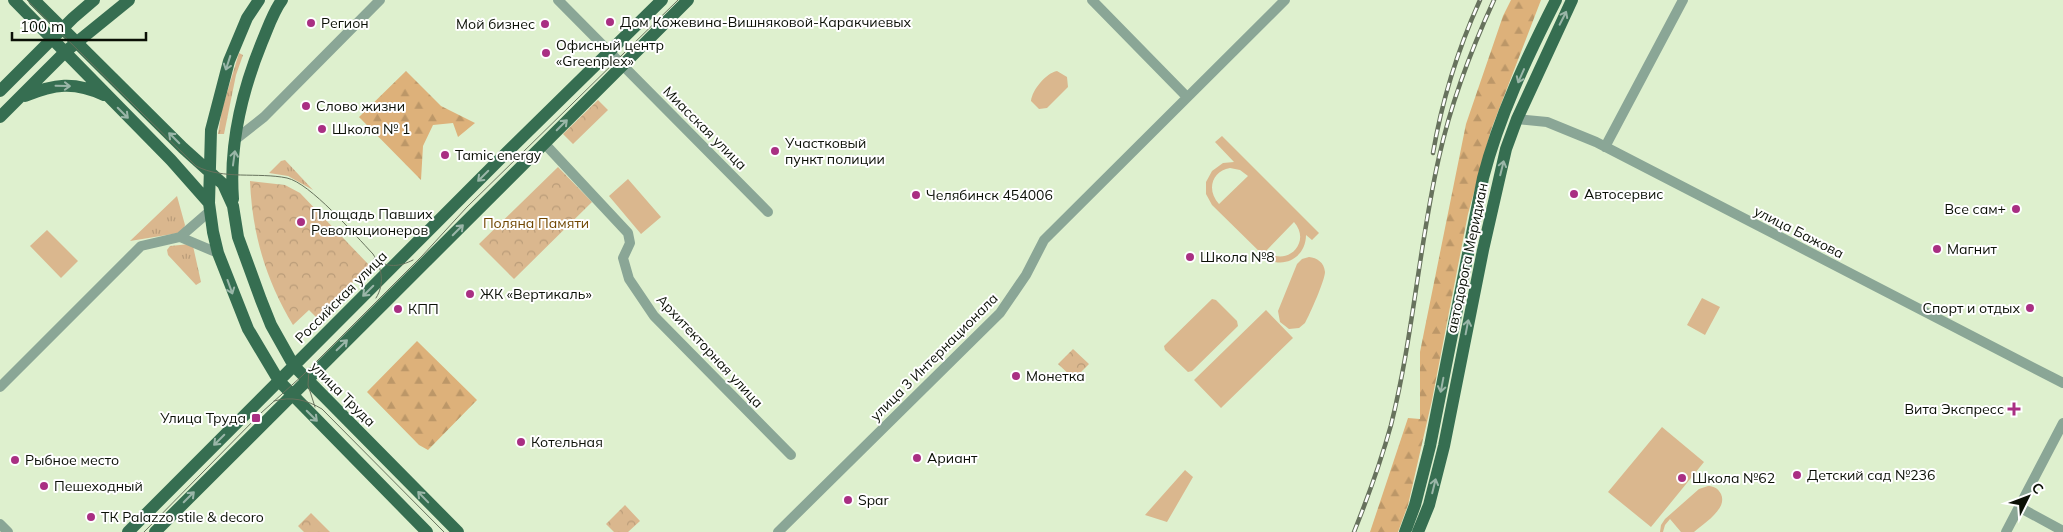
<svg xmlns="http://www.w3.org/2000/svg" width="2063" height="532" font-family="Mulish,sans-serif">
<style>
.grass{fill:url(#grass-tufts)}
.forest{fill:url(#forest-firs)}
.park{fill:url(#park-crowns)}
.pitch{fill:#dab78e;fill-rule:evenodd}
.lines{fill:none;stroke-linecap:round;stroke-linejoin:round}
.minor{stroke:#8aa696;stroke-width:10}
.major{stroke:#366e51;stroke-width:12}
.tram{stroke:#67725d;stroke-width:1}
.rail-casing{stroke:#67725d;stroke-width:4.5}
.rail{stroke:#fff;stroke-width:2.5;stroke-dasharray:8;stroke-linecap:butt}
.oneway{stroke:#9ab6a8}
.poi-dot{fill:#a92f83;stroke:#fff;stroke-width:2}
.labels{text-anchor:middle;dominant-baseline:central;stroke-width:4;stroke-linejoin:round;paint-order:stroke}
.poi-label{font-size:14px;fill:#0b1006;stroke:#fff;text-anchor:start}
.street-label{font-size:14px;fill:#0b1006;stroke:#fff}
.park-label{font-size:14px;fill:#704600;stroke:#fff}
</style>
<defs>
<pattern id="grass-tufts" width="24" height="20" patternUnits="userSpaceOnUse" patternTransform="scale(1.25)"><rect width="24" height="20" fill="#dab78e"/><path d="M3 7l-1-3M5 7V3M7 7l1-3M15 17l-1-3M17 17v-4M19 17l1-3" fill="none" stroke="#ba9c79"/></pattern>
<pattern id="forest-firs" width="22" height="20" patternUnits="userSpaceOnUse" patternTransform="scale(1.25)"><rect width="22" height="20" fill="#ddb17a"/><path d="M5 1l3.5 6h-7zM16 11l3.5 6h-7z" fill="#bc9768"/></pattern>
<pattern id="park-crowns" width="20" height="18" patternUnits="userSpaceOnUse" patternTransform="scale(1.25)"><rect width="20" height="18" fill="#dab78e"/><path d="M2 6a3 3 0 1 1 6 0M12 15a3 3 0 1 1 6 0" fill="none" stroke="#ba9c79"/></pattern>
</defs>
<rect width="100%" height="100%" fill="#def0ce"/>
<path class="grass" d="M239 53 243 55 236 75 224 134H218L222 109Z
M285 160 313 190 288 176 269 173 281 161Z
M177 196 185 225 184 228 179 233 130 241Z
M190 244 193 246 201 282 196 285 168 255 167 250 170 246Z"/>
<path class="forest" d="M1511 0H1541L1491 130 1468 214 1432 400 1408 505 1398 532H1370L1408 418 1420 419V352L1466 124 1503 16Z
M406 71 441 106 475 123 458 137 453 123 433 125 423 146 421 180 359 117Z
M417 341 477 400 428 450 419 445 367 392Z"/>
<path class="park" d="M598 100 608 110 573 144 563 134Z
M558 167 592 202 514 279 479 244Z
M250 181 285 185 300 193 369 265 318 319 309 310 293 325C266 281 252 233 250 181Z
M1073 349 1089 364 1074 379 1058 364Z
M625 505 640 521 628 532H614L606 524Z
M311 513 330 532H304L298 526Z"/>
<path class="pitch" d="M1057 71 1067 77 1068 87 1047 108 1039 109 1031 101C1032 90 1046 73 1057 71Z
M1222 136 1319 233 1312 240 1306 235C1306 256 1286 269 1267 259L1212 205 1206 194V182L1212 171 1223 163 1234 162 1215 142ZM1230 168 1240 170 1248 176 1219 204C1206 190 1212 171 1230 168ZM1294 222C1312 242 1287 268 1266 251Z
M628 179 661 217 641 234 609 196Z
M47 230 78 261 61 278 30 246Z
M1309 257C1317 258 1324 262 1325 272 1325 280 1310 314 1305 323L1299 328 1289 329 1280 322 1278 311 1297 264 1302 259Z
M1702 298 1720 307 1705 335 1687 325Z
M1212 299 1216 300 1237 321 1238 326 1192 371 1188 372 1165 350 1164 346Z
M1266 310 1293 338 1221 408 1194 380Z
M1662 427 1704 462 1651 527 1608 492Z
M1185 470 1193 477 1167 522 1145 515Z
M1708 486C1713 486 1718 488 1721 494 1728 509 1703 524 1694 532H1681L1670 519 1665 525 1663 532H1660L1661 525 1665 519 1699 489Z"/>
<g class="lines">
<path class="minor" d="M558 0 768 212
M1092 0 1187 97
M1517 119 1547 122 1596 142 2063 383
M236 139 264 117 380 0
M544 143 628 233 630 243 623 258 629 279 654 316 791 455
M1605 147 1683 0
M210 211 180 237 218 253
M0 387 141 246 180 237
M2019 507 2063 531
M0 524 8 532
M778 532 1000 313 1026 275 1044 240 1285 0
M2006 532 2063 423"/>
<path class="major" d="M14 0 171 160 209 203
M34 0 183 148 223 184 233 206 238 237 261 300 271 325 294 366 458 532
M259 0 247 18 229 61 211 130 209 203 213 232 218 253 248 329 279 381 427 532
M0 91 73 18 94 0
M25 96C54 84 74 81 104 95
M0 117 65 52 129 0
M233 199C229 145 242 91 262 42 268 28 273 12 282 0
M128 532 500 159 662 0
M155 532 688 0
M1405 532 1415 505 1430 446 1483 178C1499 116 1527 57 1556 0
M1418 532 1429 505 1444 446 1483 250 1506 149 1517 119 1572 0"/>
<path class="tram" d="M27 0 196 166C223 180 258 172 287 178 310 183 355 235 373 254 382 268 385 284 376 298
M374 259C388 268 399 267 413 260
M309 368 308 385 315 407
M274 401C292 396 307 400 322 409L444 532
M144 532 261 413 303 375 422 256 467 207 678 0"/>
<defs>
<path id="rail" d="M1433 153C1442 100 1458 49 1480 0
M1354 532C1368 497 1381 461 1391 425 1413 337 1419 245 1439 157 1451 103 1471 50 1494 0"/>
</defs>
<use href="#rail" class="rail-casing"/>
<use href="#rail" class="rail"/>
</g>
<defs><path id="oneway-shaft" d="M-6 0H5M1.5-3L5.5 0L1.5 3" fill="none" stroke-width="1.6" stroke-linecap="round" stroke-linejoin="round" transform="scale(1.25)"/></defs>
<g class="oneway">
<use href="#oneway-shaft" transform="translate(1563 18) rotate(-63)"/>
<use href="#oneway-shaft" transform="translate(228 63) rotate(108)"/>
<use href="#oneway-shaft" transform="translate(1521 76) rotate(114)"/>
<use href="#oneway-shaft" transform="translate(63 86) rotate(1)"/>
<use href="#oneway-shaft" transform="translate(123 113) rotate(45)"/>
<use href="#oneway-shaft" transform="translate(562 125) rotate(-45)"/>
<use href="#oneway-shaft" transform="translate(174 138) rotate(-135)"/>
<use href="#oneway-shaft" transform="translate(234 158) rotate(-82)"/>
<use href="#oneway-shaft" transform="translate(1502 168) rotate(-76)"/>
<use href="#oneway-shaft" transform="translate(483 176) rotate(135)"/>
<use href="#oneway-shaft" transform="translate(458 230) rotate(-45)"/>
<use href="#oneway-shaft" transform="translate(230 287) rotate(70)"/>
<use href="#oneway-shaft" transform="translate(368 291) rotate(135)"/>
<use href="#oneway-shaft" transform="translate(1467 327) rotate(-79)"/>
<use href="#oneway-shaft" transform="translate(342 345) rotate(-44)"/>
<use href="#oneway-shaft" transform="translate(1442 385) rotate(101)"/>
<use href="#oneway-shaft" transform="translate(312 416) rotate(45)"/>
<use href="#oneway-shaft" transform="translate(219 440) rotate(135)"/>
<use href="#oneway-shaft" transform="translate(1434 486) rotate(-76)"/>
<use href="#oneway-shaft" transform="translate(189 497) rotate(-45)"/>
<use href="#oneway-shaft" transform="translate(423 497) rotate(-134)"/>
</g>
<g class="poi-dot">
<circle cx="610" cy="22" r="5"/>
<circle cx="311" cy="23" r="5"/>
<circle cx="545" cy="24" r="5"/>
<circle cx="546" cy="53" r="5"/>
<circle cx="306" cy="106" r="5"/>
<circle cx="322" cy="129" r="5"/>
<circle cx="775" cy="151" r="5"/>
<circle cx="445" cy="155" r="5"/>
<circle cx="1574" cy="194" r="5"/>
<circle cx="916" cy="195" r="5"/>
<circle cx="2016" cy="209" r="5"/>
<circle cx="301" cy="222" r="5"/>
<circle cx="1937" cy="249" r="5"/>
<circle cx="1190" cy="257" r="5"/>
<circle cx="470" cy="294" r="5"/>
<circle cx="2030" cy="308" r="5"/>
<circle cx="398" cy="309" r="5"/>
<circle cx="1016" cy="376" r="5"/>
<path d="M2011.5 401.5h5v5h5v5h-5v5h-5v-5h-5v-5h5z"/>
<rect x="251" y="413" width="10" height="10" rx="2.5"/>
<circle cx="521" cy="442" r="5"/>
<circle cx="917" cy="458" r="5"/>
<circle cx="15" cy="460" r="5"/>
<circle cx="1797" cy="475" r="5"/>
<circle cx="1682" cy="478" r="5"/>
<circle cx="44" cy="486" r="5"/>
<circle cx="848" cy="500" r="5"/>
<circle cx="91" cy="517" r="5"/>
</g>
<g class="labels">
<g class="poi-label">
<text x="620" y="22">Дом Кожевина-Вишняковой-Каракчиевых</text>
<text x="321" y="23">Регион</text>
<text x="535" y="24" text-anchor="end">Мой бизнес</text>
<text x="556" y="45">Офисный центр<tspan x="556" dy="16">«Greenplex»</tspan></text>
<text x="316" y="106">Слово жизни</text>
<text x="332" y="129">Школа № 1</text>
<text x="785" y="143">Участковый<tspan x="785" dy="16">пункт полиции</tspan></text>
<text x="455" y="155">Tamic energy</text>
<text x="1584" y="194">Автосервис</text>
<text x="926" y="195">Челябинск 454006</text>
<text x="2006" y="209" text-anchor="end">Все сам+</text>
<text x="311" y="214">Площадь Павших<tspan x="311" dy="16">Революционеров</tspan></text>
<text x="1947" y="249">Магнит</text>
<text x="1200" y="257">Школа №8</text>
<text x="480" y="294">ЖК «Вертикаль»</text>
<text x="2020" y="308" text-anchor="end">Спорт и отдых</text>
<text x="408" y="309">КПП</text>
<text x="1026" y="376">Монетка</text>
<text x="2004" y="409" text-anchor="end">Вита Экспресс</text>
<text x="246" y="418" text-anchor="end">Улица Труда</text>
<text x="531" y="442">Котельная</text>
<text x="927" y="458">Ариант</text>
<text x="25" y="460">Рыбное место</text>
<text x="1807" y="475">Детский сад №236</text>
<text x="1692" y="478">Школа №62</text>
<text x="54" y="486">Пешеходный</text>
<text x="858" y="500">Spar</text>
<text x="101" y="517">ТК Palazzo stile &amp; decoro</text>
</g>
<g class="street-label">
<text transform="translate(705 128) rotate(45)">Миасская улица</text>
<text transform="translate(1799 232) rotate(27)">улица Бажова</text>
<text transform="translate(1467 258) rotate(-78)">автодорога Меридиан</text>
<text transform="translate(341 297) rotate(-45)">Российская улица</text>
<text transform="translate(710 351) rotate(47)">Архитекторная улица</text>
<text transform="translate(934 357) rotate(-45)">улица 3 Интернационала</text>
<text transform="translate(343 394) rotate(45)">улица Труда</text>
</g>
<g class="park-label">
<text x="536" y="223">Поляна Памяти</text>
</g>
</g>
<g transform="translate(2028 497) rotate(48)" stroke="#ffffff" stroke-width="4" paint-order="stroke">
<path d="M0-4L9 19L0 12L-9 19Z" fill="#0b1006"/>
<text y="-8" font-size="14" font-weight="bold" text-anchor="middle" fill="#0b1006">С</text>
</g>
<path d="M12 32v8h134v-8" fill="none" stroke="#0b1006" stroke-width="2.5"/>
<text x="20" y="32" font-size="15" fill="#0b1006" stroke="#ffffff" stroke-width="4" paint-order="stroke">100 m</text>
</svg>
